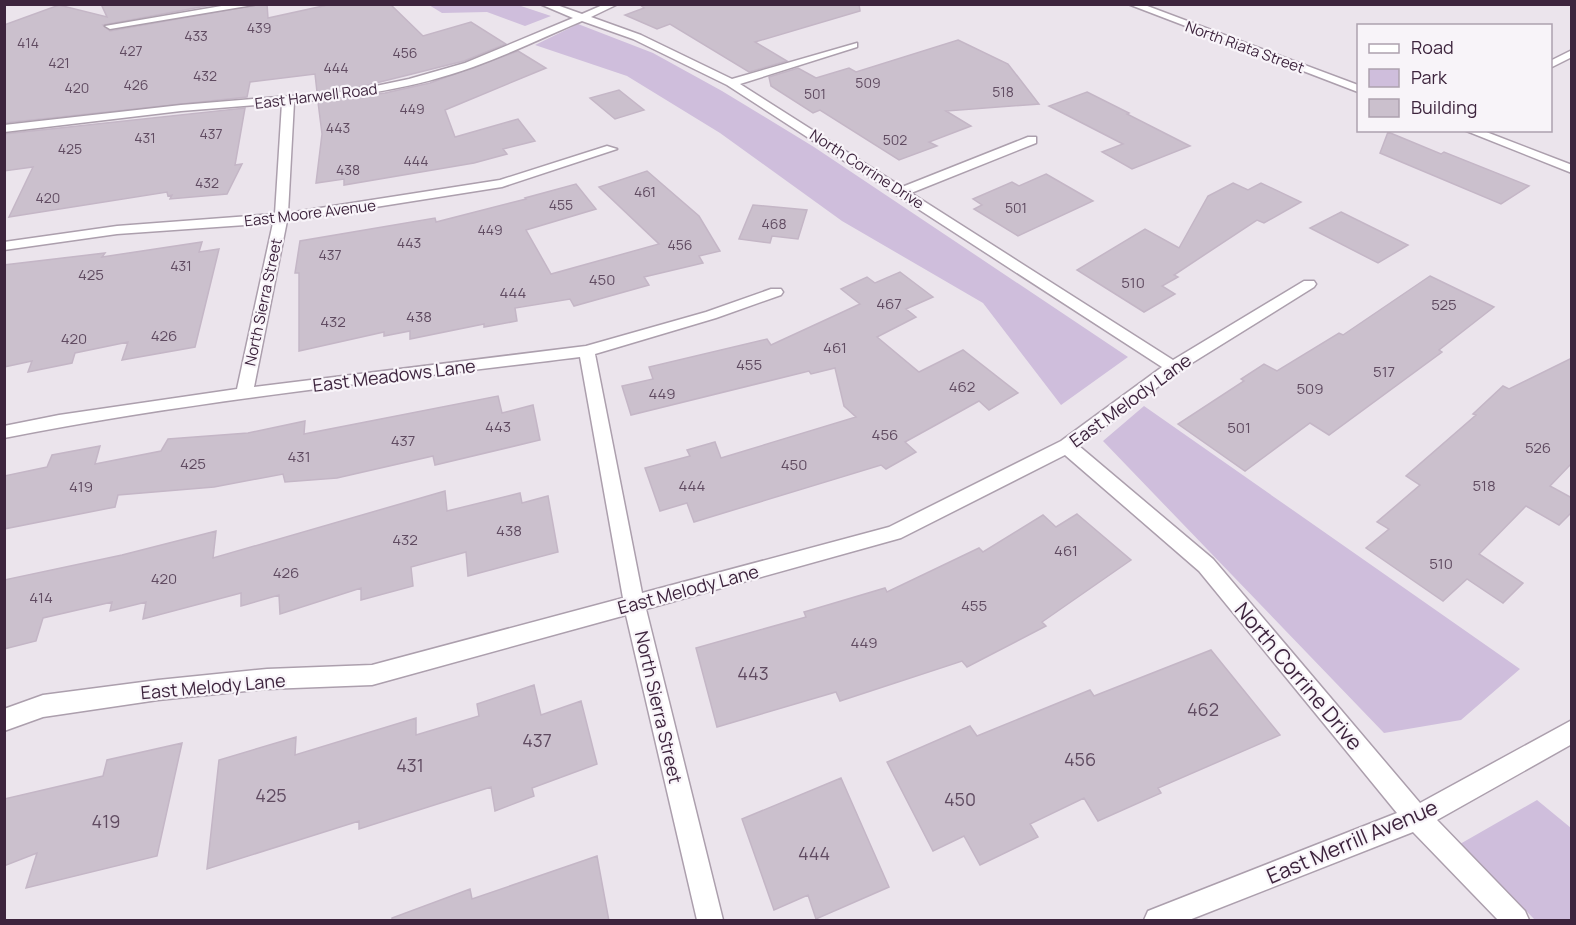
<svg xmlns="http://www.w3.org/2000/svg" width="1576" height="925" font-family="Manrope,sans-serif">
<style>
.green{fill:#cfbedc}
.building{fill:#cbc0cd;stroke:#c4b6c6;stroke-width:1.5}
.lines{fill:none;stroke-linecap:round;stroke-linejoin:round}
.street-casing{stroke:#ac9fad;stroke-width:3}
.street{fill:#fff;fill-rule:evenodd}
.labels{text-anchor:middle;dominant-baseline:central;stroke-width:4.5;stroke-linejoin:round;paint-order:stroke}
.far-number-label{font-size:14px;fill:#604b61}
.far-street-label{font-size:15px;fill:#3d243d;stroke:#f8f4f9}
.number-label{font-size:15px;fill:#604b61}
.street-label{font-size:18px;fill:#3d243d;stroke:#f8f4f9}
.near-number-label{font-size:18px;fill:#604b61}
.near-street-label{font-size:21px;fill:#3d243d;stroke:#f8f4f9}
</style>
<rect width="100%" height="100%" fill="#ebe4ec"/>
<path class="green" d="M429 5H518L551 16 525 26 487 12 442 13Z
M578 24 653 53 722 91 814 147 1128 357 1061 405 983 303 842 221 720 133 627 76 535 45Z
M1144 406 1520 669 1461 720 1384 733 1103 441Z
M1537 800 1571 828V920H1535L1460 844Z"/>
<path class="building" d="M101 4H217L103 25 110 31 261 4H267L268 18 332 4H390L423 36 471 22 506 44 464 61 352 89 317 92 315 74 250 82 247 97 4 123V25L59 5 107 17Z
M639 4H859L860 11 755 42 787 61 749 72 670 24 657 29 625 15 644 8Z
M958 40 1008 64 1039 104 946 111 971 126 929 142 937 146 899 160 820 110 813 113 771 86 769 77 798 68 816 78 849 68 856 72Z
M518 51 546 68 445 110 455 137 518 119 535 141 503 149 507 154 474 163 344 185V179L316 183 322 134 318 102 385 93 430 83Z
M619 90 644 110 615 119 590 98Z
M1087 92 1129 113 1127 114 1190 146 1132 169 1102 152 1123 144 1049 106Z
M245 108 235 165 242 164 227 194 170 199 172 195 168 196 167 192 9 217 33 167 4 171V134Z
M1388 132 1441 154 1444 152 1529 186 1501 204 1380 153Z
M647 171 699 216 720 251 699 256 703 263 644 277 649 285 574 306 570 299 515 308 517 321 484 327V324L410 339V331L384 336V332L299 351V273H295L300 241 435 218 436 222 526 199 525 198 576 184 596 209 526 230 551 274 659 244 599 187Z
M1046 174 1093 201 1018 236 974 209 982 205 973 199 1012 182 1019 186Z
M1233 183 1248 190 1261 183 1301 202 1264 223 1257 220 1174 275 1178 277 1162 286 1175 294 1144 312 1077 270 1145 229 1179 248 1208 196Z
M753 205 807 210 798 239 772 236 770 243 739 239Z
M1341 212 1408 245 1378 263 1310 228Z
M202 242 199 252 219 249 195 347 122 360 128 342 75 353 72 363 28 372 32 361 4 367V265L105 253 102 257Z
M900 272 933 297 906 309 916 317 877 337 919 372 963 350 1018 393 989 410 979 401 934 426 905 442 916 452 886 469 881 465 694 522 687 503 660 511 645 468 690 456 687 450 715 442 721 458 856 417 844 406 835 368 811 374 809 371 631 415 622 386 653 379 649 367 767 339 771 345 860 304 841 289 867 277 875 283Z
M1430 276 1494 307 1439 350 1442 352 1329 435 1310 423 1245 471 1178 424 1244 381 1241 379 1264 364 1277 371 1339 333 1343 335Z
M1572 358V463L1550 486 1572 498V512L1559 525 1526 506 1479 554 1523 583 1503 603 1467 579 1443 601 1366 548 1389 529 1377 522 1420 485 1406 476 1476 415 1473 414 1503 386 1509 389Z
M498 396 502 413 533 405 540 440 435 465 433 456 337 478 285 482 283 474 214 487 118 495 115 507 4 529V476L47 467 52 455 100 446 95 464 161 451 168 439 248 433 305 421 304 434Z
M445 491 447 511 520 493 522 503 548 496 558 552 468 576 466 552 411 567 413 586 361 600V588L280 614 279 595 241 606V593L143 619 146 602 110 611 112 602 43 618 36 641 4 649V580L122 555 216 531 213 558Z
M1077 514 1131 560 1042 622 1046 626 967 667 962 661 840 701 836 692 717 727 696 648 806 617 804 612 885 588 887 592 979 548 983 552 1043 515 1056 527Z
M1211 650 1280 735 1158 788 1161 793 1098 821 1084 798 1030 824 1038 837 980 865 964 836 933 851 887 762 970 726 977 736 1090 690 1094 696Z
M534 685 541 715 581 701 597 764 532 788 534 796 495 811 491 787 359 829V821L207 869 219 760 296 737 295 755 416 718V735L479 716 477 704Z
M182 743 157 856 26 888 37 853 4 866V799L103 776 107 760Z
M841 778 889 887 816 919 808 895 774 910 742 819Z
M597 856 609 921H392V918L470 889 472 899Z"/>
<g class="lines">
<defs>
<path id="street" d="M233 4H259L110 29 105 26Z
M540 4H554L582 14 605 4H618L591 17 641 35 732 79 857 43V47L740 84 902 187 1028 137H1036V143L911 193 1173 360 1304 281H1314L1316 284 1314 287 1179 371 1079 446 1213 559 1420 803 1572 720V744L1437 820 1525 911 1529 920H1498L1413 832 1189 920H1144L1148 911 1397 813 1199 571 1065 455 901 538 646 609 723 920H697L626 615 372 685 267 689 158 700 43 717 4 731V709L43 695 158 680 267 669 372 665 623 598 580 357C388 381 194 400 4 438V426L59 415 237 389 273 223 117 234 4 250V242L117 226 275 214 282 103 181 111 4 132V125L181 105 352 91 409 79 465 63 573 18ZM582 21 633 39 727 85 1162 367 1061 441 889 527 642 593 595 354 716 318 781 295 783 292 781 289H771L706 312 586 346 254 387 287 221 502 187 617 149 607 146 500 180 288 213 294 102C355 97 415 88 473 67 510 54 546 36 582 21Z
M1128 4H1142L1358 85V92Z
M1572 50V57L1550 68V61Z
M1464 130H1481L1572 165V173Z"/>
</defs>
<use href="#street" class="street-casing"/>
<use href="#street" class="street"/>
</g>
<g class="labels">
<g class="far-number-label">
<text x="259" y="27">439</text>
<text x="196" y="35">433</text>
<text x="28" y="42">414</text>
<text x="131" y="50">427</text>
<text x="405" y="52">456</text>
<text x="59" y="62">421</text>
<text x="336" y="67">444</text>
<text x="205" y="75">432</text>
<text x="868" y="82">509</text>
<text x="136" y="84">426</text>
<text x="77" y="87">420</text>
<text x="1003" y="91">518</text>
<text x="815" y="93">501</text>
<text x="412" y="108">449</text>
<text x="338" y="127">443</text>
<text x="211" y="133">437</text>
<text x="145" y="137">431</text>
<text x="895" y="139">502</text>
<text x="70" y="148">425</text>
<text x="416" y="160">444</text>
<text x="348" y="169">438</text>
<text x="207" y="182">432</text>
<text x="645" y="191">461</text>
<text x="48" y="197">420</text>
<text x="561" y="204">455</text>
<text x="1016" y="207">501</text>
<text x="774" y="223">468</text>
<text x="490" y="229">449</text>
<text x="409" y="242">443</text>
<text x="680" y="244">456</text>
<text x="330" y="254">437</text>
<text x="181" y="265">431</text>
</g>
<g class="far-street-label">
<text transform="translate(1245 47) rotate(20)">North Riata Street</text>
<text transform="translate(316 96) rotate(-7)">East Harwell Road</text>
<text transform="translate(867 169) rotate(33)">North Corrine Drive</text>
<text transform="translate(310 213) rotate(-7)">East Moore Avenue</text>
<text transform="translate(263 302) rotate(-78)">North Sierra Street</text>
</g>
<g class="number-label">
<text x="91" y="274">425</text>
<text x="602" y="279">450</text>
<text x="1133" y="282">510</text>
<text x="513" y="292">444</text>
<text x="889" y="303">467</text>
<text x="1444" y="304">525</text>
<text x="419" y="316">438</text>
<text x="333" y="321">432</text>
<text x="164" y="335">426</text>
<text x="74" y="338">420</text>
<text x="835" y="347">461</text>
<text x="749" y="364">455</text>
<text x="1384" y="371">517</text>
<text x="962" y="386">462</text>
<text x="1310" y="388">509</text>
<text x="662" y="393">449</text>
<text x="498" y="426">443</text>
<text x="1239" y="427">501</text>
<text x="885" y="434">456</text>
<text x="403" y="440">437</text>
<text x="1538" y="447">526</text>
<text x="299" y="456">431</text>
<text x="193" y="463">425</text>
<text x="794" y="464">450</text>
<text x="692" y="485">444</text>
<text x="1484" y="485">518</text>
<text x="81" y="486">419</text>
<text x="509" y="530">438</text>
<text x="405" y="539">432</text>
<text x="1066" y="550">461</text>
<text x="1441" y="563">510</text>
<text x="286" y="572">426</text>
<text x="164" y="578">420</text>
<text x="41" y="597">414</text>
<text x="974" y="605">455</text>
<text x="864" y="642">449</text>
</g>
<g class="street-label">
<text transform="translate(394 375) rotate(-7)">East Meadows Lane</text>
<text transform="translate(1130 400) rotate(-36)">East Melody Lane</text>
<text transform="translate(688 589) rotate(-15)">East Melody Lane</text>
<text transform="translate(213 686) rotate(-5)">East Melody Lane</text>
<text transform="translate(659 707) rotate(77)">North Sierra Street</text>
</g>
<g class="near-number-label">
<text x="753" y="673">443</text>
<text x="1203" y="709">462</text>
<text x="537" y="740">437</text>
<text x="1080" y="759">456</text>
<text x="410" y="765">431</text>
<text x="271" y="795">425</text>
<text x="960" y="799">450</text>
<text x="106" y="821">419</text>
<text x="814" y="853">444</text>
</g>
<g class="near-street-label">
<text transform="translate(1299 676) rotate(50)">North Corrine Drive</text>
<text transform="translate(1352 841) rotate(-23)">East Merrill Avenue</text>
</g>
</g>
<rect width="1576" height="925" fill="none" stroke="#3d243d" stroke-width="12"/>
<rect x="1357" y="24" width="195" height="108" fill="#f8f4f9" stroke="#ada1ae" stroke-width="1.5"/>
<rect x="1369" y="44" width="30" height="9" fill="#ffffff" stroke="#ada1ae" stroke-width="1.5"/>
<text x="1411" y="54" font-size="18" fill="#3d243d">Road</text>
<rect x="1369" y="69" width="30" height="18" fill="#cfbedc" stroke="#ada1ae" stroke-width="1.5"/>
<text x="1411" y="84" font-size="18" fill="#3d243d">Park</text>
<rect x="1369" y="99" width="30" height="18" fill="#cbc0cd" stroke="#ada1ae" stroke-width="1.5"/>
<text x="1411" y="114" font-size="18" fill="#3d243d">Building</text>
</svg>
